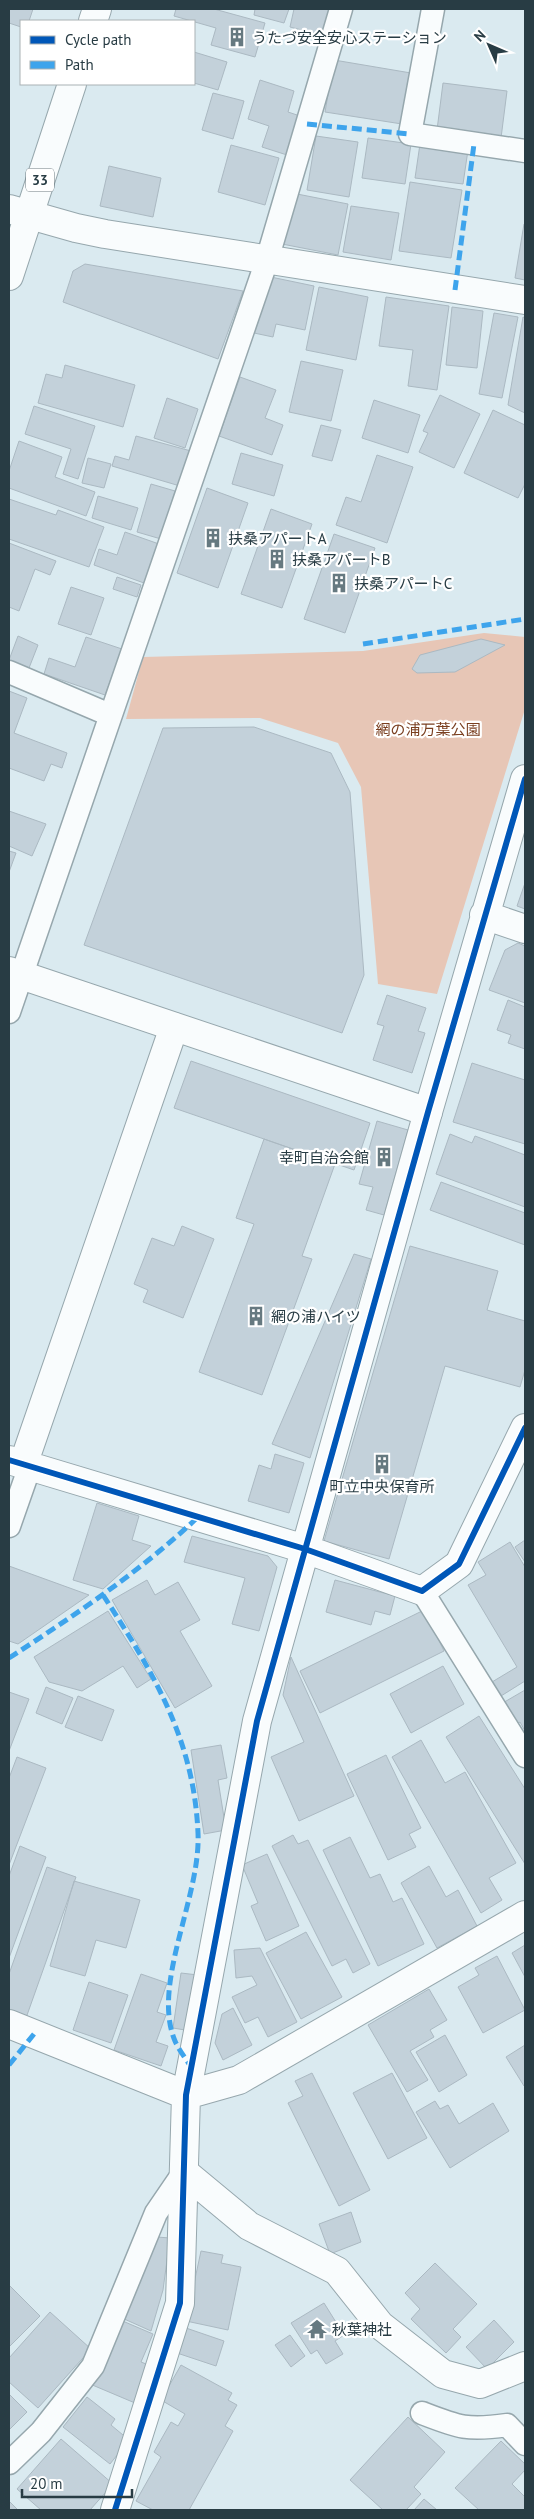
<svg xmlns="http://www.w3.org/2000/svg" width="534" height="2519" font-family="'PT Sans','Noto Sans JP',sans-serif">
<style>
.green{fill:#e7c6b6}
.building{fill:#c3d1da;stroke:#abb9c2}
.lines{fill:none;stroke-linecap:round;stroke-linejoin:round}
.lane-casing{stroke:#96a7ad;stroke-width:25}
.street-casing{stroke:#96a7ad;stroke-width:30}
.secondary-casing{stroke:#96a7ad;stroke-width:30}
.primary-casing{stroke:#96a7ad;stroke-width:30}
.lane{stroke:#f9fcfd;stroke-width:22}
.street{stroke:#f9fcfd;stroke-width:28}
.secondary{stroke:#f9fcfd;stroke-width:28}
.primary{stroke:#f9fcfd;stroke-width:28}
.quiet{stroke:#3ea4ec;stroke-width:5;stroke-dasharray:10 5;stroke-linecap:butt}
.cycleway-casing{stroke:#fff;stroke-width:9}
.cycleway{stroke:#0057b8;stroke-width:6}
.labels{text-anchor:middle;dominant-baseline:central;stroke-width:4.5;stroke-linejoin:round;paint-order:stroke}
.shield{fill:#fff;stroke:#68767c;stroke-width:1}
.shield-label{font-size:14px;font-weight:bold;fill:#283c44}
.poi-label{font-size:15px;fill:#283c44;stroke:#fff;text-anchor:start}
.park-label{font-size:15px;fill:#7a3f20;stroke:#fff}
</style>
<rect width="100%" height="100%" fill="#daeaf0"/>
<path class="green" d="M484 633 525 637V709L437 994 378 984 361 787 338 743 260 718 126 719 143 657 363 651Z"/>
<path class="building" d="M9 9H33L29 21H21V27L9 23Z
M176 9H214L265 23 255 57 211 45 216 28 174 16Z
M255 9H289L284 23 254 15Z
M294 9H333L325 36 290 27Z
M194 52 227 62 218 90 194 83Z
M334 60 411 73 402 124 325 112Z
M260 80 294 91 288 112 300 116 287 155 262 147 269 126 248 119Z
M443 83 507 91 501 138 437 130Z
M213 93 244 101 233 139 202 130Z
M316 136 358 142 349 197 307 190Z
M368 138 411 144 405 184 362 178Z
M420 144 468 150 463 184 415 178Z
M231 145 279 158 265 205 218 192Z
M109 166 161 178 153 217 100 206Z
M410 182 462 190 451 258 399 251Z
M292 193 348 204 338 255 282 244Z
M351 206 399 213 391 260 343 252Z
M524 224H525V280L515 278Z
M85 264 243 291 218 359 63 302 73 271Z
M266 276 314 286 305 330 276 324 273 337 254 333Z
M319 287 368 297 356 360 306 350Z
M386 297 449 306 437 390 408 386 413 350 379 346Z
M452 307 483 311 477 368 446 365Z
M494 313 518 317 502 398 479 394Z
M523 317 525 318V413L508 405Z
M301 361 343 370 331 421 289 412Z
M65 365 135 385 123 427 38 403 46 374 62 378Z
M240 377 276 390 265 418 283 425 272 455 219 436Z
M440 395 480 414 454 468 419 452 428 433 423 431Z
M167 398 198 409 185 448 154 438Z
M374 400 420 415 408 453 362 438Z
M34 406 95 426 78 479 63 474 71 449 25 434Z
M493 410 525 425V484L518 498 464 473Z
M321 425 341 430 332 461 312 456Z
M136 436 191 451 180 486 112 466 115 456 129 460Z
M19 441 62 457 55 477 95 492 86 516 9 488V471Z
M241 453 283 465 274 496 232 484Z
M377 455 413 467 387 543 336 525 346 497 361 502Z
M88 458 111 464 104 488 82 483Z
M151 484 175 491 161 539 137 532Z
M207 488 248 503 218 588 177 573Z
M98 496 138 508 131 530 92 518Z
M9 499 56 515 58 510 104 527 89 567 9 539Z
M271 509 312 524 282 608 241 594Z
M125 532 159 544 144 583 94 565 99 549 117 555Z
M334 534 375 548 345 633 304 619Z
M9 543 56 561 50 575 35 569 19 611 9 607Z
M117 577 141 585 137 597 113 589Z
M71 587 104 598 91 635 58 624Z
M18 636 38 645 29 668 9 660Z
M86 637 122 649 105 695 44 674 49 658 75 667Z
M481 639 505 645 455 672 417 673 412 669 420 655Z
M9 691 27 698 14 733 67 753 62 768 51 764 44 781 9 768Z
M254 727 331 753 350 792 364 975 342 1033 84 945 163 728Z
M9 811 46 824 32 856 9 846Z
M9 851 16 853 9 872Z
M525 883V909L517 906Z
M518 943 525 946V1003L489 990 505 950Z
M387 995 426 1008 418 1031 425 1033 412 1073 373 1060 384 1026 377 1024Z
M508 1000 525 1007V1049L508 1043 511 1035 497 1030Z
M191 1061 370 1123 354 1170 174 1108Z
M472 1063 525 1080V1144L453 1122Z
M377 1121 408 1130 384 1215 366 1210 373 1187 359 1184Z
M450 1134 472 1143 475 1136 525 1155V1207L436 1174Z
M264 1139 335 1164 302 1256 312 1259 262 1395 199 1372 254 1224 236 1218Z
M441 1182 525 1213V1245L430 1210Z
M182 1226 214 1239 183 1318 143 1302 148 1290 134 1284 152 1238 174 1246Z
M410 1246 498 1271 487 1310 525 1321V1370L520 1387 445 1366 389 1559 324 1541Z
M354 1254 371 1259 310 1458 272 1444Z
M275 1454 304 1463 289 1513 248 1501 259 1465 271 1469Z
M97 1503 139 1516 132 1540 151 1546 103 1589 73 1580Z
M192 1536 268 1556 277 1567 259 1631 232 1624 245 1578 184 1562Z
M525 1540V1562L515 1547Z
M510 1542 525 1567V1681L501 1696 492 1682 517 1667 468 1585 486 1575 478 1562Z
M9 1566 89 1595 18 1644 9 1641Z
M147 1580 155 1595 178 1582 200 1620 180 1631 212 1686 175 1708 112 1600Z
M335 1580 395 1596 390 1615 375 1611 371 1625 326 1612Z
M424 1610 444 1651 320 1713 300 1671Z
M108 1611 151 1679 137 1688 123 1666 82 1691 49 1682 34 1657Z
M291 1657 354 1796 299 1821 271 1757 304 1742 283 1695Z
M443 1666 464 1704 411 1733 390 1694Z
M46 1687 73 1698 62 1724 36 1713Z
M525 1690V1731L520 1722 514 1726 501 1704Z
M9 1692 29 1699 9 1751Z
M78 1696 114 1710 102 1741 65 1727Z
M479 1716 525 1789V1864L446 1737Z
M421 1740 445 1783 465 1772 516 1863 489 1878 502 1900 481 1913 392 1757Z
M221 1745 227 1778 218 1780 226 1830 204 1834 191 1750Z
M386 1755 421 1828 409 1834 416 1847 388 1860 347 1774Z
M17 1757 46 1768 9 1865V1778Z
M293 1835 298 1844 308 1840 370 1964 353 1973 346 1959 332 1966 272 1846Z
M350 1837 370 1878 380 1874 393 1902 402 1898 424 1944 378 1966 323 1850Z
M20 1846 46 1857 9 1958V1876Z
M267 1854 299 1926 266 1941 251 1906 258 1903 242 1865Z
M429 1866 446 1897 458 1890 477 1926 437 1948 401 1883Z
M47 1867 76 1877 26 2018 9 2012V1974Z
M74 1881 140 1900 126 1948 96 1940 85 1976 50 1966Z
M306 1932 342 1997 301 2019 266 1953Z
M525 1945V1977L512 1953Z
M260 1948 297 2022 268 2037 258 2017 245 2023 232 1997 257 1985 252 1976 236 1978 234 1950Z
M497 1956 525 2010 483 2033 458 1987 479 1975 475 1968Z
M181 1973 198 1975 191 2031 173 2028Z
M141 1974 167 1983 157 2012 166 2015 156 2042 168 2046 161 2066 114 2050Z
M89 1982 128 1995 111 2043 73 2030Z
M429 1989 447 2020 430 2030 434 2037 410 2051 428 2080 407 2092 368 2025Z
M233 2008 252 2045 223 2060 215 2043 222 2014Z
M445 2035 467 2075 439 2092 416 2052Z
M525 2045V2085L524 2086 506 2057Z
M312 2073 370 2190 339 2206 288 2103 303 2096 295 2081Z
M392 2073 427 2138 388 2159 353 2093Z
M435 2101 440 2109 448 2105 459 2124 493 2103 509 2131 450 2168 416 2112Z
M351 2212 361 2242 330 2254 319 2224Z
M157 2237 170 2238 163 2290 151 2331 122 2318Z
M201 2251 223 2255 221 2263 241 2267 228 2330 186 2321Z
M435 2263 477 2304 453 2329 461 2337 446 2353 411 2319 420 2309 405 2293Z
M9 2285 40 2316 9 2347Z
M324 2303 344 2335 335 2341 343 2354 326 2364 317 2350 311 2354 291 2323Z
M50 2312 91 2349 38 2408 9 2382V2358Z
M118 2319 153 2334 141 2362 151 2366 135 2403 90 2384Z
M494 2320 514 2342 487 2369 466 2347Z
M186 2328 224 2341 216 2366 177 2353Z
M290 2335 305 2356 291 2367 275 2345Z
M181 2365 232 2393 228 2400 237 2405 225 2426 233 2431 189 2510H153L136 2501 161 2457 154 2452 171 2422 178 2426 185 2414 161 2400Z
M9 2394 27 2412 9 2430Z
M87 2397 115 2419 111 2425 129 2440 110 2464 63 2427Z
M408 2417 445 2452 414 2487 421 2494 406 2510H383L350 2480Z
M61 2439 113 2484 90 2510H41L17 2489Z
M501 2441 525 2464V2470L512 2484 525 2497V2510H479L455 2488Z
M424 2499 437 2510H414Z
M9 2501 18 2510H9Z"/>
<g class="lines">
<defs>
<path id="lane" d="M433 9 410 134 525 151
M9 672 110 715
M9 1012 267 260 341 9
M9 1526 30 1466
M422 1591 525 1756
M422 2413C458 2427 467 2431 507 2425L525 2444
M9 2463 41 2432 93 2366 156 2213 184 2172"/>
<path id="street" d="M9 209 76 228 105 234 525 300
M484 915 525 929
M9 1460 305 1549 422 1591 459 1564 525 1428
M23 1465 174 1027
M9 2024 186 2095 239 2080 525 1915
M184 2172 249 2226 337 2271 380 2325 443 2374 480 2384 525 2366
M115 2510 180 2303 186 2095 257 1721 428 1112 525 779"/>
<path id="secondary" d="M9 971 428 1112"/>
<path id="primary" d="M93 21 97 9
M9 276 72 84"/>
</defs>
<use href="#lane" class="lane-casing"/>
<use href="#street" class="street-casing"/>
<use href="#secondary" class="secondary-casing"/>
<use href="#primary" class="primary-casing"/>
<use href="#lane" class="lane"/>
<use href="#street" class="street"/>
<use href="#secondary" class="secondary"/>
<use href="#primary" class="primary"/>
<path class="quiet" d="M307 124 410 134
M455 290 474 144
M363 644 525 619
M103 1595C153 1672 194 1739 198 1833 201 1897 151 1984 175 2041 179 2050 186 2059 191 2067
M9 1658C75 1615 141 1571 198 1517
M9 2065 34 2034"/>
<defs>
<path id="cycleway" d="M9 1460 305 1549 422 1591 459 1564 525 1428
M115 2510 180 2303 186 2095 257 1721 428 1112 525 779"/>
</defs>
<use href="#cycleway" class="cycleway-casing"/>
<use href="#cycleway" class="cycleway"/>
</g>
<defs>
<symbol id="building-bare" viewBox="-9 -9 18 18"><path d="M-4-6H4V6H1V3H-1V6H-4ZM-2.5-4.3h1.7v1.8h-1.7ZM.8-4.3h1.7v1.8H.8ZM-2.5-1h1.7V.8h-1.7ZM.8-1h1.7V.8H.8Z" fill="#667980" stroke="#fff" stroke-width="2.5" paint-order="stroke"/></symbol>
<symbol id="temple-bare" viewBox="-9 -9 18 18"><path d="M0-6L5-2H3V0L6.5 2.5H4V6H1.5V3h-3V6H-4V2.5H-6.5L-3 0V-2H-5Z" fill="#667980" stroke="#fff" stroke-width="2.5" paint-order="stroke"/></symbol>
</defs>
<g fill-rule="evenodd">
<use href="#building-bare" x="223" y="23" width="28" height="28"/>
<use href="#building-bare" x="199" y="524" width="28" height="28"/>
<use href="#building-bare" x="263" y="545" width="28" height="28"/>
<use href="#building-bare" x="325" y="569" width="28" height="28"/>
<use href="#building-bare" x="370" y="1143" width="28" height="28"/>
<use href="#building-bare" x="242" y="1302" width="28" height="28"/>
<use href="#building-bare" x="368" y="1450" width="28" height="28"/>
<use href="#temple-bare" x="303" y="2315" width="28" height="28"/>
</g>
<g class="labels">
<rect class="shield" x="26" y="168.5" width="28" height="23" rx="4"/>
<g class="shield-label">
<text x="40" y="180">33</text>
</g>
<g class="poi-label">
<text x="252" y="37">うたづ安全安心ステーション</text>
<text x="228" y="538">扶桑アパートA</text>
<text x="292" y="559">扶桑アパートB</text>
<text x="354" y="583">扶桑アパートC</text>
<text x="369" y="1157" text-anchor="end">幸町自治会館</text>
<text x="271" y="1316">網の浦ハイツ</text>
<text x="382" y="1486" text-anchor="middle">町立中央保育所</text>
<text x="332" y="2329">秋葉神社</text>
</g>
<g class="park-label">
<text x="428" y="729">網の浦万葉公園</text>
</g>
</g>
<rect width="534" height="2519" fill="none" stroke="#283c44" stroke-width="20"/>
<rect x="20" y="20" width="175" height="65" fill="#ffffff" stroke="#a9b1b4"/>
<rect x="30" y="36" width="25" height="8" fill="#0057b8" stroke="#a9b1b4"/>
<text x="65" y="45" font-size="15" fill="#283c44">Cycle path</text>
<rect x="30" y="61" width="25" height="8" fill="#3ea4ec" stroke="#a9b1b4"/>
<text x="65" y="70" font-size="15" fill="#283c44">Path</text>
<g transform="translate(489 45) rotate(315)" stroke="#ffffff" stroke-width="4" paint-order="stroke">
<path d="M0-4L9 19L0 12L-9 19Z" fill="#283c44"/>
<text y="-8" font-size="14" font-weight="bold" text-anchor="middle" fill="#283c44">N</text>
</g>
<path d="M22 2489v8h110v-8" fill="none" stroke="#283c44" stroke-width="2.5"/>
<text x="30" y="2489" font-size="15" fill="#283c44" stroke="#ffffff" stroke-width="4" paint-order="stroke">20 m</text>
</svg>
